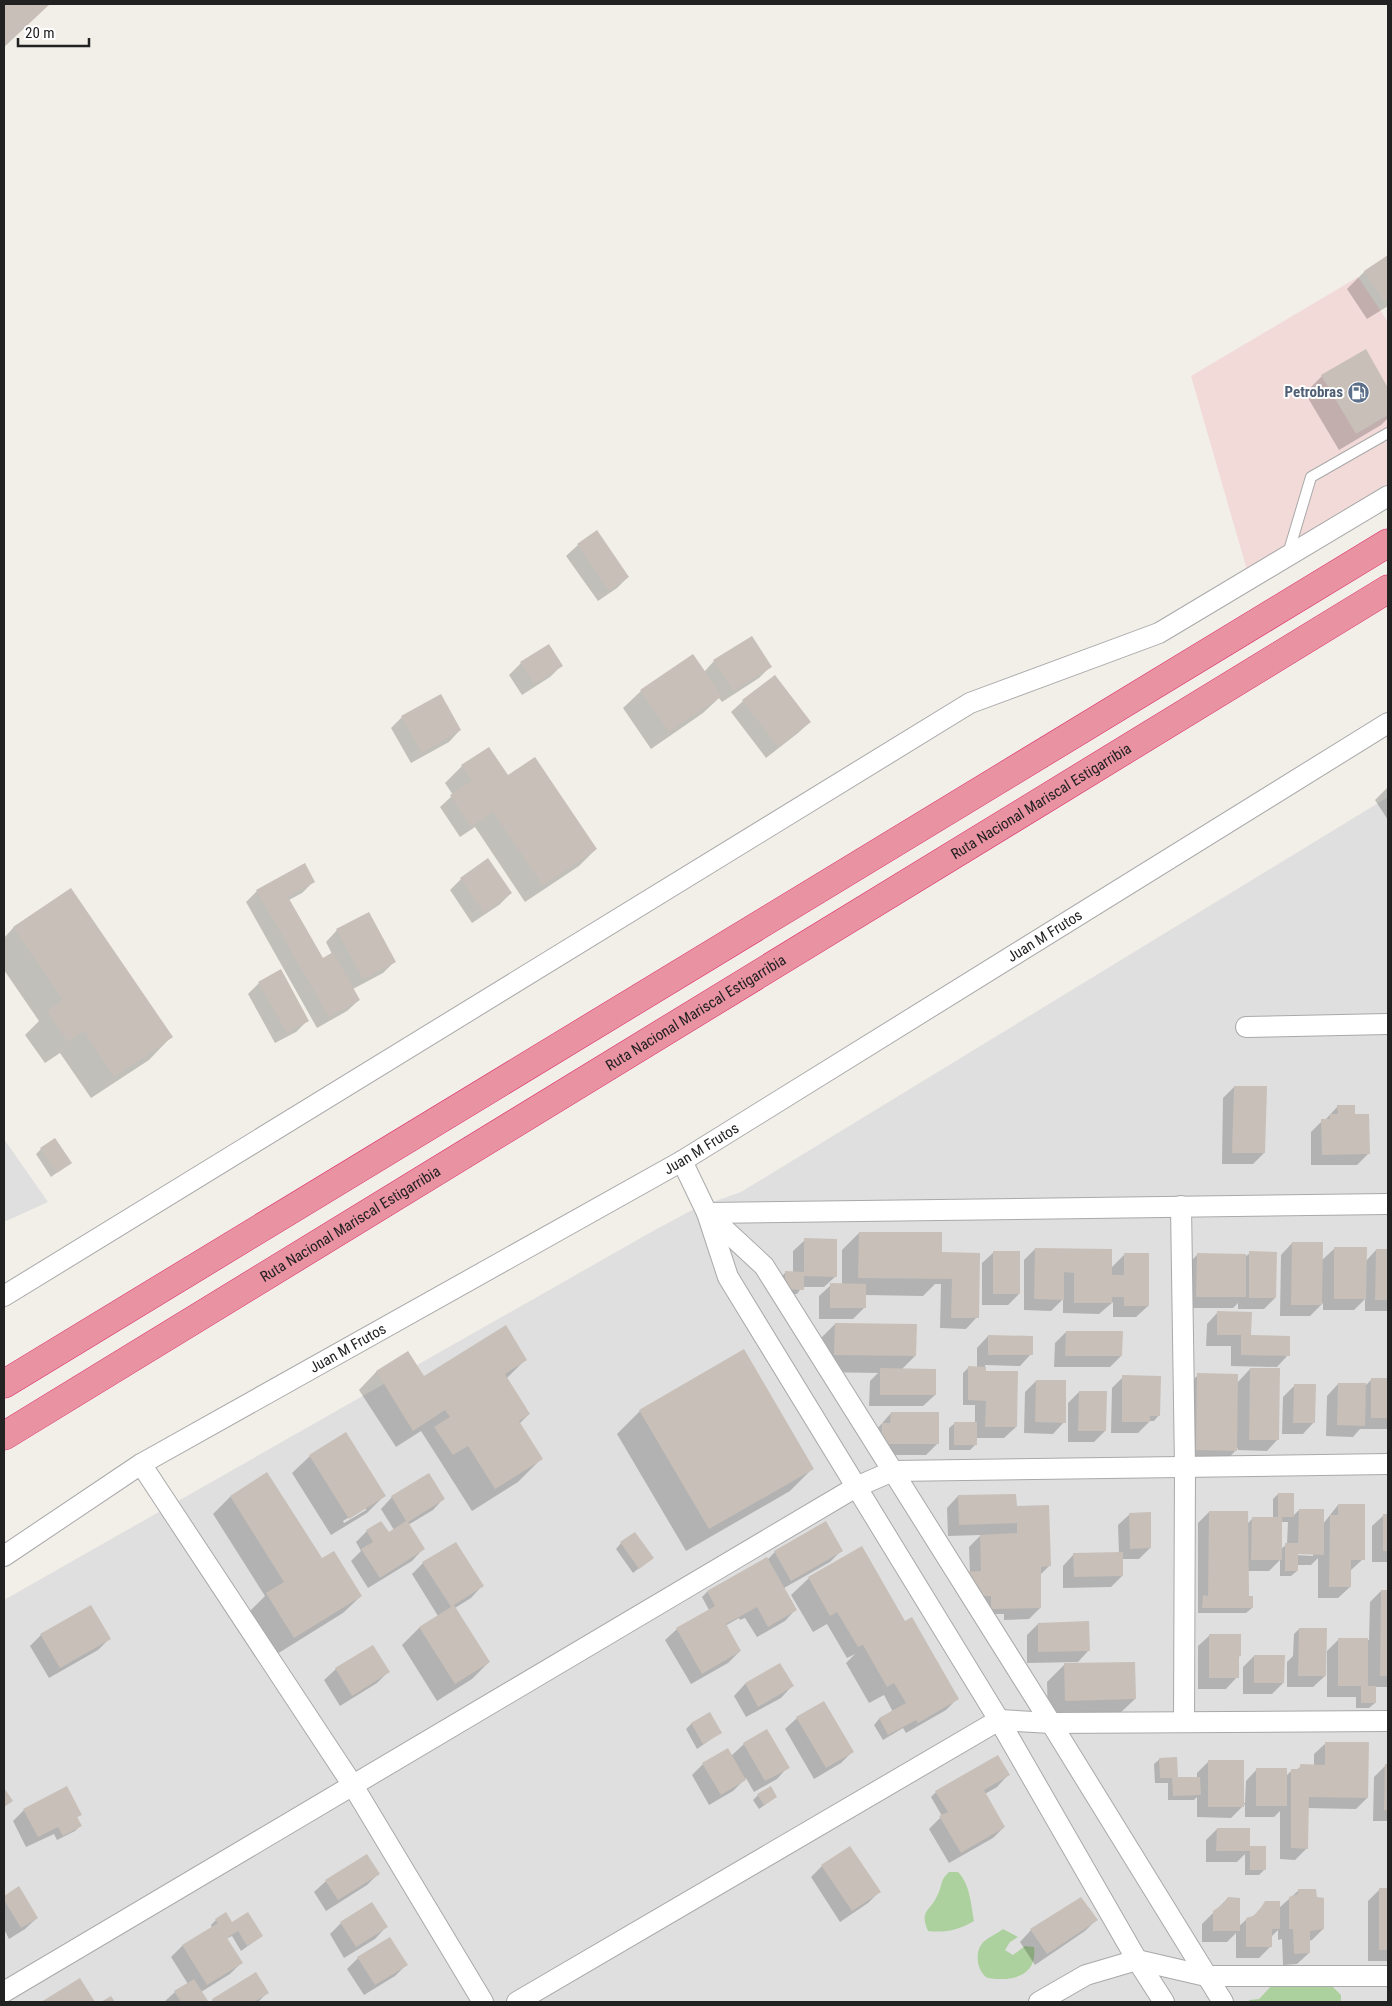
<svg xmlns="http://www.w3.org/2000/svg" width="1392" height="2006" font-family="'Roboto Condensed',sans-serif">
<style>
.residential{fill:#e0dfdf}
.commercial{fill:#f2dad9}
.forest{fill:#add19e}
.shadow{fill:#0003;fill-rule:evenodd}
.building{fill:#c7bfb8}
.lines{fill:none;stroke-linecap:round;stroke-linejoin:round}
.lane-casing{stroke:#a9a9a9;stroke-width:12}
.street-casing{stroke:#a9a9a9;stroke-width:22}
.highway-casing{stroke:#dc2a67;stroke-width:29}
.lane{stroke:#fff;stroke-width:10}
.street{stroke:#fff;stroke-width:20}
.highway{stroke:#e892a2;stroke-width:28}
.labels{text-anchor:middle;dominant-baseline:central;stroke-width:4;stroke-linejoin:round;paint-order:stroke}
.service-label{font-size:15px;font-weight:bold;fill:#4e5e75;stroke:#fff;text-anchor:end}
.street-label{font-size:15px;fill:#222;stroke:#fff}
</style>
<rect width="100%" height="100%" fill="#f2efe9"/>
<path class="residential" d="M1388 797V2002H4V1600L653 1231 696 1208 741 1192Z
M4 1139 48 1202 4 1222Z"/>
<path class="commercial" d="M1358 277 1388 322V505L1251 584 1191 376Z"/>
<path class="forest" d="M949 1872H958C970 1884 971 1904 974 1921 959 1930 945 1933 928 1931 919 1910 930 1912 937 1896 943 1886 939 1881 949 1872Z
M1003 1929 1018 1937 1010 1942 1005 1950 1013 1955 1025 1946 1034 1947C1037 1970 1022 1979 1001 1979 997 1979 990 1979 986 1977 977 1970 975 1954 981 1945 985 1938 996 1935 1003 1929Z
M1328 1982 1341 1995V2002H1247L1250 2000 1259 1999 1274 1983Z"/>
<path class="shadow" d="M4 4H49L4 47Z
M1388 257V306L1367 319 1347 289 1364 272Z
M1365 351 1388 390V418L1381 425 1339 450 1305 393 1322 376Z
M597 532 628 577 617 588 598 601 566 556 578 545Z
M548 646 561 666 550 677 522 695 509 675 521 663Z
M714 661 770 667 759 678 722 702 719 698 703 713 651 749 623 708 641 691 704 672Z
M775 677 810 722 798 733 766 758 731 712 743 701Z
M402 717 460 730 449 742 411 763 391 728Z
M462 766 508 777 596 849 579 866 525 902 475 827 460 837 440 807 453 795 445 783Z
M1388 787V820L1375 800Z
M461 879 511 893 499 905 472 923 450 890Z
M314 881 302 893 289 900 322 959 332 954 326 942 337 930 394 962 383 973 353 989 359 1000 347 1011 317 1028 246 902 257 891Z
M70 889 171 1037 149 1060 91 1098 60 1053 45 1063 25 1035 39 1021 4 970V938L13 928Z
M259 983 307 1021 296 1032 275 1043 248 994Z
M1234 1087 1264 1153 1253 1164H1222L1223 1098Z
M1338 1106 1354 1115 1368 1154 1357 1165H1311V1132L1322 1121 1326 1119Z
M41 1149 70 1163 51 1177 36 1154Z
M859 1233 941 1253 977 1317 966 1329 940 1328 941 1284H935L923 1296 865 1295 864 1308 853 1319H819V1296L831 1285H842V1250Z
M805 1240 836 1276 824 1287H802L797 1294H780V1278L785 1273H793V1251Z
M1292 1243 1321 1261 1335 1248 1366 1261 1376 1250H1388V1311H1365V1299L1354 1310H1323V1303L1310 1316H1280L1281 1255Z
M1035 1249 1111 1268 1125 1254 1148 1306 1136 1317H1113V1302L1099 1314 1063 1313V1299L1051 1311 1024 1310V1260Z
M994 1252 1019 1294 1008 1305H982V1263Z
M1250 1253 1275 1298 1264 1309H1238V1303L1233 1308H1186V1266L1198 1254 1245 1257Z
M1218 1312 1250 1336 1288 1355 1277 1367 1231 1366V1346H1206L1207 1324Z
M835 1324 915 1356 901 1370 935 1395 923 1406H869L870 1381 878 1373 818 1372V1341Z
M1066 1332 1121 1356 1110 1367H1054L1055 1343Z
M988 1336 1031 1354 1020 1366 985 1365V1374L1016 1427 1004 1438H975V1445L970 1450H949V1428L955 1423H975V1405H963V1373L968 1368H977V1348Z
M408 1353 424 1378 526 1359 506 1379 529 1414 519 1424 541 1459 518 1482 472 1511 421 1431 396 1447 359 1390 376 1372Z
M1250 1369 1278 1439 1267 1451 1238 1450V1448L1219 1468 1180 1467 1181 1392 1198 1375 1237 1383Z
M1123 1377 1159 1415 1154 1421H1150L1138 1433H1111L1112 1388Z
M1372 1379H1388V1429H1360L1353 1437 1326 1436 1327 1396 1338 1384 1365 1386Z
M1036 1381 1064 1422 1053 1434 1024 1433 1025 1392Z
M1294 1386 1314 1422 1303 1434H1282L1283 1397Z
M1079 1392 1105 1431 1094 1442H1068V1403Z
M640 1411 812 1469 790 1491 686 1551 617 1434Z
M891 1413 937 1444 926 1455H880L877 1429Z
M310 1456 384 1496 367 1513 331 1535 292 1473ZM366 1507V1510L344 1523 343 1521Z
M267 1474 321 1560 361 1596 343 1613 277 1654 250 1611 265 1596 213 1514 230 1497Z
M1278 1494 1292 1517 1299 1510 1323 1524 1338 1505 1363 1559 1350 1571V1587L1338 1598H1318V1558L1311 1565H1297V1571L1291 1576H1280V1560L1269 1571H1247V1597L1252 1608 1246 1613H1198V1523L1209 1512 1247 1524 1253 1518H1273V1499ZM1281 1522H1288L1287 1544 1281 1549ZM1296 1553H1313V1556L1296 1555Z
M958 1496 1015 1507 1049 1566 1039 1576 1040 1608 1029 1619 1004 1620V1614H986L970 1573 969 1547 981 1535 948 1536 947 1508Z
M392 1497 444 1498 433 1510 408 1525 423 1549 412 1561 368 1588 351 1561 361 1551 356 1542 367 1531 388 1533 394 1530 381 1509Z
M1130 1514 1150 1548 1139 1559H1122V1576L1111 1587 1063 1588V1566L1074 1554 1119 1553 1118 1525Z
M1384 1515H1388V1562H1372V1526Z
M621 1543 652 1558 633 1573 616 1549Z
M842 1550 830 1562 784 1588 796 1609 785 1621 757 1637 745 1618 740 1620 739 1618 725 1626 740 1651 728 1663 691 1684 665 1640 677 1629 709 1610 702 1597 707 1592 767 1560 775 1552Z
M423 1563 482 1586 471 1598 455 1608 489 1662 472 1679 437 1701 402 1645 419 1628 438 1616 412 1574Z
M809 1578 905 1622 958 1698 946 1710 906 1733 903 1728 883 1740 874 1725 879 1719 893 1712 884 1695 869 1703 846 1663 855 1654 847 1658 827 1624 813 1632 791 1595Z
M1381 1591H1388V1687H1375V1703L1369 1708H1356V1697H1327V1651L1339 1639 1369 1640 1370 1602Z
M1038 1624 1089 1650 1078 1662 1027 1663V1635Z
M1299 1629 1325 1676 1313 1687H1287V1662L1293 1656 1294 1634Z
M41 1635 109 1639 98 1650 49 1678 30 1646Z
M1210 1635 1240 1656 1237 1658V1677L1226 1689H1198V1646Z
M1254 1656 1283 1683 1272 1694H1243V1667Z
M1065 1664 1135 1699 1117 1716 1048 1718 1047 1682Z
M780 1665 792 1686 781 1698 746 1717 734 1696 745 1684Z
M336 1669 388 1672 377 1683 340 1706 324 1680Z
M709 1713 720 1733 697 1749 686 1729 691 1724Z
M797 1718 852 1752 841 1763 814 1779 785 1729Z
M1326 1743 1367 1798 1356 1809 1307 1808V1848L1295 1860 1280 1859V1811L1274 1817H1245V1804L1231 1818 1197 1817V1797L1194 1800H1168V1783H1155L1154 1764 1160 1759 1177 1779 1197 1778V1773L1209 1761 1243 1803H1245L1246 1781 1257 1769 1286 1776 1292 1770H1297L1301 1766H1314V1754Z
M744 1744 788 1767 777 1779 754 1792 746 1778 733 1791 709 1805 692 1775 703 1764 731 1756Z
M1385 1766H1388V1821H1373L1374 1777Z
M1008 1775 997 1787 985 1794 1004 1827 993 1838 949 1863 929 1829 942 1816 931 1797 936 1792Z
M758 1795 776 1797 759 1809 753 1800Z
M24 1810 80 1815 76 1818 80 1826 75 1831 57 1840 54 1834 26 1847 13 1821Z
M1217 1829 1249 1849 1265 1869 1259 1875H1245V1854L1237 1862H1206V1840Z
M822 1866 879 1892 868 1903 840 1922 811 1877Z
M378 1874 367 1885 326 1911 314 1892 326 1881Z
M19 1888 37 1918 25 1929 9 1939 4 1929V1897Z
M1380 1889H1388V1961H1368V1901Z
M1299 1890 1323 1929 1312 1940 1309 1941V1953L1297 1964 1283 1965 1282 1939 1278 1940V1930L1271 1937V1946L1259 1958H1236V1933L1227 1942H1202V1924L1228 1898 1238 1927 1247 1919 1252 1918 1266 1902 1279 1908Z
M216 1920 232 1924 262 1936 241 1951 232 1936 226 1939 241 1963 230 1974 201 1992 206 2002H164L175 1992 188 1984 171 1957 182 1946 212 1928 211 1925Z
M1096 1920 1085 1931 1035 1965 1020 1942 1031 1930Z
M341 1923 386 1927 375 1939 344 1958 330 1934Z
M358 1958 406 1965 395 1976 364 1995 347 1969Z
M267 1993 258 2002H211L213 2000Z"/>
<path class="building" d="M4 4H50L4 47Z
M1388 255V301L1385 303 1364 271Z
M1366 349 1388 388V415L1356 434 1321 375Z
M597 530 629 577 609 591 577 544Z
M752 636 772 667 733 691 713 660Z
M549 644 563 666 534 684 520 662Z
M693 654 722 696 669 732 640 690Z
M775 675 811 722 778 747 742 700Z
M441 694 461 730 422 753 401 716Z
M489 747 508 775 535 757 597 849 543 886 493 812 471 827 450 795 472 781 461 765Z
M488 858 512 893 484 913 460 878Z
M305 863 315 882 288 897 323 958 333 952 360 1000 329 1017 256 890Z
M71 888 173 1037 114 1077 84 1031 68 1042 47 1011 63 1000 13 927Z
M369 912 396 962 363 979 336 929Z
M281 969 309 1021 287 1033 258 982Z
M1234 1086H1267L1265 1153H1232Z
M1337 1105H1355V1114H1369L1370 1154 1322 1155 1321 1119H1330V1114H1338Z
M55 1138 72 1163 57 1173 40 1148Z
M859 1232H942V1252L980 1253 979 1318H951L952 1279 858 1278Z
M804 1238 837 1239V1277L804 1276V1290L785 1289V1271L804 1272Z
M1292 1242H1323L1322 1305H1291Z
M1334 1247H1367L1366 1299H1334Z
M1035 1248 1112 1249V1275H1124V1253H1149V1306H1124V1297H1112V1303H1074V1273L1064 1272V1300L1034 1299Z
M1376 1249H1388V1300H1375Z
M993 1251H1020V1294H993Z
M1249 1251 1277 1252 1276 1298H1249Z
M1197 1253 1246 1254V1297H1196Z
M830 1283 866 1284V1308H830Z
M1217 1311 1252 1312 1251 1335 1290 1336V1356L1241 1355V1335H1217Z
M835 1323 917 1324 916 1356 834 1355Z
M506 1325 527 1360 505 1374 530 1414 519 1421 543 1459 495 1489 468 1446 453 1455 434 1427 450 1417 445 1410 413 1431 376 1371 408 1351 424 1376Z
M1066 1331H1123L1122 1356H1065Z
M988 1335 1033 1336V1355H988Z
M744 1349 814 1469 709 1529 639 1410Z
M968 1366 986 1367V1371H1018L1017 1427H985L986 1401 968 1400Z
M880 1368 936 1369V1395H880Z
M1250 1368H1280L1279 1440H1249Z
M1197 1373 1238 1374 1237 1451 1196 1450Z
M1122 1375 1161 1376 1160 1416H1150V1422H1122Z
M1371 1378H1388V1418H1371Z
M1036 1380H1066V1423L1035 1422Z
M1338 1383H1366L1365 1426 1337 1425Z
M1294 1384H1316L1315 1423H1293Z
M1079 1391H1107L1106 1431H1078Z
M891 1412H939V1444H881L882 1423H890Z
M954 1422H977V1445H954Z
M346 1432 386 1496 349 1519 309 1455Z
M267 1472 322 1558 334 1551 362 1596 294 1638 266 1593 284 1582 230 1496Z
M429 1473 445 1499 408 1522 425 1549 380 1578 361 1549 373 1542 366 1530 381 1521 389 1532 406 1521 391 1496Z
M1278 1493H1294V1517H1282V1560H1251L1252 1517H1278Z
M1016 1494 1017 1506 1049 1505 1051 1566 1041 1567V1608L991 1609V1596H981V1591L973 1590 963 1572 981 1571 980 1535 1017 1533V1523L959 1525 958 1495Z
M1338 1504H1365V1560H1351V1587H1329L1330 1515H1338Z
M1299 1509H1324V1555L1298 1554V1571H1285V1543H1298Z
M1209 1511H1248L1249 1596H1253V1608H1202L1203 1595 1208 1596Z
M1151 1512V1548L1130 1549 1129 1513Z
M1383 1514H1388V1551H1383Z
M826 1521 843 1551 791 1581 774 1551Z
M635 1532 654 1558 639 1569 620 1542Z
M456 1542 484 1586 454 1605 490 1662 455 1684 419 1627 451 1607 422 1562Z
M862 1546 905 1621 912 1617 959 1699 918 1723 916 1720 888 1735 879 1718 906 1703 894 1683 887 1687 863 1645 858 1647 837 1612 830 1616 808 1577Z
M1123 1552V1576L1074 1577 1073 1553Z
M767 1557 797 1610 768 1627 757 1607 726 1624 741 1651 702 1674 676 1628 715 1606 707 1591Z
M1381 1590H1388V1676H1380Z
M91 1605 111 1639 60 1668 40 1634Z
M1089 1621 1090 1651 1038 1652V1623Z
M1299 1628H1327L1326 1676H1298Z
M1209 1634H1241V1656H1239V1678H1209Z
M1338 1638H1368V1686H1376V1703H1361V1686H1338Z
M373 1645 390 1672 352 1696 335 1668Z
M1254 1655H1285L1284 1683H1254Z
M1135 1662 1136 1699 1065 1701 1064 1663Z
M780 1663 794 1686 758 1707 745 1683Z
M824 1701 854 1752 826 1768 796 1717Z
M710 1712 722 1733 703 1744 691 1723Z
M767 1729 790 1768 765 1781 743 1743Z
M1325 1742H1369L1368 1798 1309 1797 1308 1849 1291 1848V1769H1300V1764L1325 1765Z
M728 1748 746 1780 721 1795 702 1763Z
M998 1755 1010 1775 984 1790 1005 1827 961 1853 939 1816 948 1812 935 1791Z
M1177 1757 1178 1777H1200L1201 1795 1173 1796 1172 1778H1160L1159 1758Z
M1208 1760H1244V1807H1208Z
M1385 1764H1388V1810H1384Z
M1256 1768H1287V1806H1256Z
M67 1786 82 1815 77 1817 82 1826 63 1836 58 1827 38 1837 23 1809Z
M771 1786 777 1797 764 1805 757 1794Z
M4 1788 13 1801 4 1807Z
M1217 1828H1250V1846H1266V1870H1250V1851H1216Z
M850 1846 881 1892 852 1911 821 1865Z
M367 1854 380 1874 338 1900 325 1880Z
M19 1886 38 1918 21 1928 4 1900V1896Z
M1379 1888H1388V1950H1379Z
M1298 1889H1316L1317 1897 1324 1898V1929L1310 1931V1953L1294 1954 1293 1929H1289V1897L1298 1894Z
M1081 1897 1098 1920 1047 1954 1030 1929Z
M1228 1897 1240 1898V1931H1213V1911L1223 1904Z
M1265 1901H1280V1929H1272V1947H1246V1918L1253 1916 1259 1911Z
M372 1902 388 1927 356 1947 340 1922Z
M226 1912 232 1922 248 1912 263 1936 247 1946 238 1931 227 1938 243 1963 207 1985 182 1945 218 1923 215 1919Z
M390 1937 408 1965 375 1985 357 1957Z
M256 1972 269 1993 254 2002H214L212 1999Z
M80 1978 95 2002H41Z
M194 1979 208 2001 181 2002 174 1991Z
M111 1996 115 2002H101Z"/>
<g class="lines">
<defs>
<path id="lane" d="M1288 554 1311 477 1388 433"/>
<g id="street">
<path d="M1246 1027 1388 1024"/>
<path d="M682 1161 707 1213 728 1277 999 1720 1137 1960 1164 2002"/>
<path d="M1181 1206 1185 1467 1184 1722"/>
<path d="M707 1213 1388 1204"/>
<path d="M709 1215 764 1266 1051 1723 1223 2002"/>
<path d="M4 1296 970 703 1159 633 1388 496"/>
<path d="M141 1464 352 1784 483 2002"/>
<path id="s1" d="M4 1556 141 1464 682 1161 1388 723"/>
<path d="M4 1992 856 1487 893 1471 1388 1464"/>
<path d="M517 2002 999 1720 1051 1723 1388 1721"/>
<path d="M1039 2002 1086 1975 1137 1960 1206 1976H1388"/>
</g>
<g id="highway">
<path d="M4 1384 1388 543"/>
<path id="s2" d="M4 1436 1388 589"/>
</g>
</defs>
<use href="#lane" class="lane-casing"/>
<use href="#street" class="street-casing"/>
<use href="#highway" class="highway-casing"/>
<use href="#lane" class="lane"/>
<use href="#street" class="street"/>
<use href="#highway" class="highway"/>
</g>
<defs>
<symbol id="fuel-disc" viewBox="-11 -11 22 22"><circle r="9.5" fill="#5c6f8a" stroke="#fff"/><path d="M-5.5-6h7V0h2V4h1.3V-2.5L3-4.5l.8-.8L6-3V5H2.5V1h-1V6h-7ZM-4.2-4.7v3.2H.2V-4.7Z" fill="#fff"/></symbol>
</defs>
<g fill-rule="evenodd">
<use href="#fuel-disc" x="1346" y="380" width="25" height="25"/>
</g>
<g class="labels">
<g class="service-label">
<text x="1343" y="392">Petrobras</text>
</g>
<g class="street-label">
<text stroke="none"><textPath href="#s2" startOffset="1216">Ruta Nacional Mariscal Estigarribia</textPath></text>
<text stroke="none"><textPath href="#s1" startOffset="1212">Juan M Frutos</textPath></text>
<text stroke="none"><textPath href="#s2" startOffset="811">Ruta Nacional Mariscal Estigarribia</textPath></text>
<text stroke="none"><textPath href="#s1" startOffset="808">Juan M Frutos</textPath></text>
<text stroke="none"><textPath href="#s2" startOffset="406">Ruta Nacional Mariscal Estigarribia</textPath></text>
<text stroke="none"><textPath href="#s1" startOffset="402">Juan M Frutos</textPath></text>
</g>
</g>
<rect width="1392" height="2006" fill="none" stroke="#222222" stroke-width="10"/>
<path d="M18 38v8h71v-8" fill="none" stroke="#222222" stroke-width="2.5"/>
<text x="25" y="38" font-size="15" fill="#222222" stroke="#ffffff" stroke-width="4" paint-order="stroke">20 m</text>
</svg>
